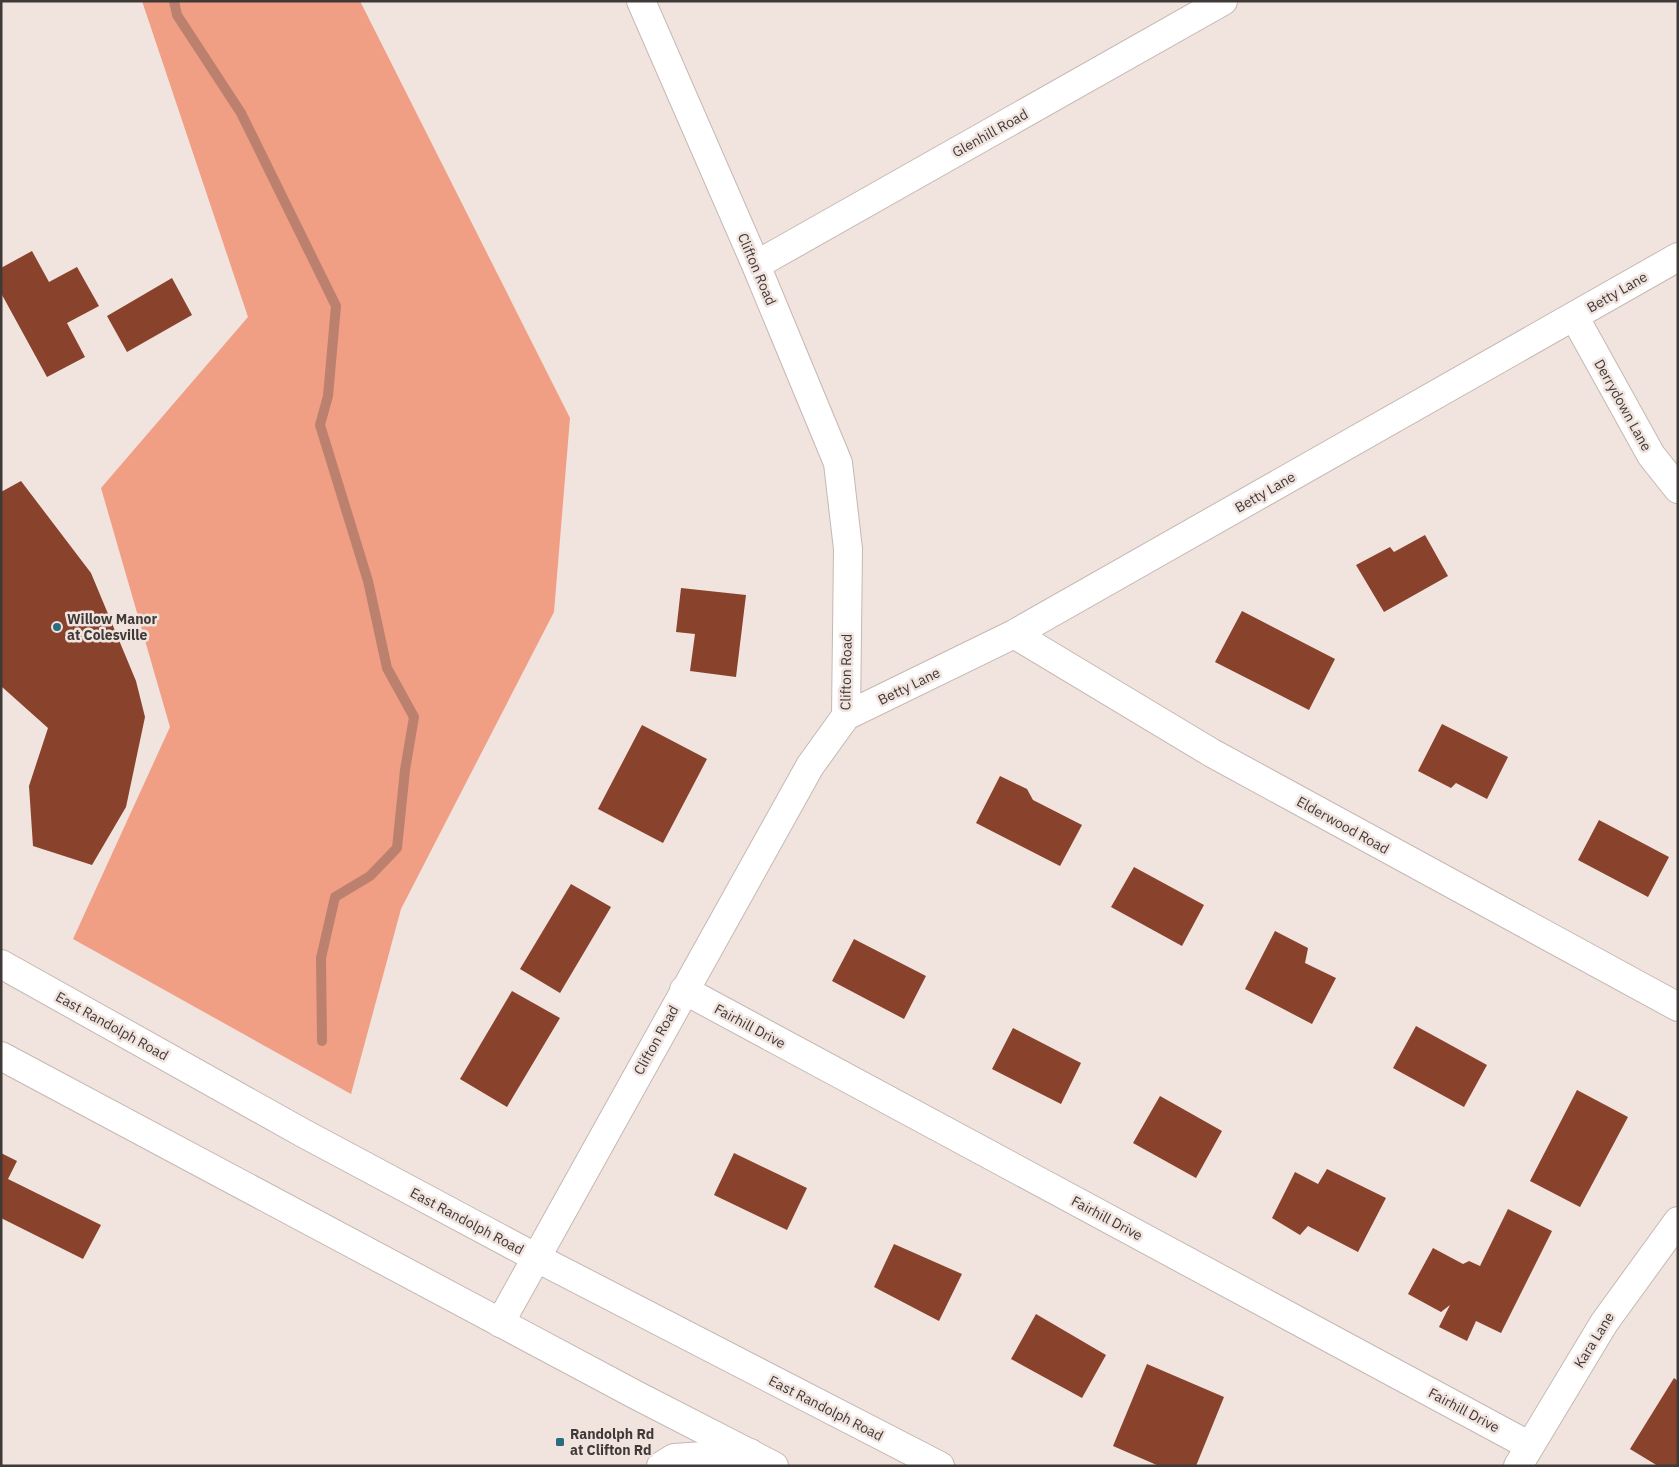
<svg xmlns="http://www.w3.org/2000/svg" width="1679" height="1467" font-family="'IBM Plex Sans',sans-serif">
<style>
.forest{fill:#f09f85}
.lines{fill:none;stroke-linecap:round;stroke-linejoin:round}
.stream{stroke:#bc816e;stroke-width:10}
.building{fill:#89422b}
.minor-casing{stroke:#c5b8b3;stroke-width:30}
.major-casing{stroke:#c5b8b3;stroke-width:30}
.minor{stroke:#fff;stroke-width:28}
.major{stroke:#fff;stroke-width:28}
.poi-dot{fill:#2b6d80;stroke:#f1e3de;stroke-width:2}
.labels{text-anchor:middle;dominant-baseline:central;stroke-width:5;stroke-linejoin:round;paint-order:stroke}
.street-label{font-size:14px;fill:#3f3937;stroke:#f1e3de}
.poi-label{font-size:14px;font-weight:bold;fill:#3f3937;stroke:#f1e3de;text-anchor:start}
</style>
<rect width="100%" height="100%" fill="#f1e3de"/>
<path class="forest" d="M142 1H360L570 418 554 612 401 909 351 1094 73 939 170 727 101 488 248 317Z"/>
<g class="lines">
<path class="stream" d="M174 1 177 15 241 113 336 306 328 396 320 425 368 581 387 668 414 717 405 770 397 848 370 876 335 897 321 958 322 1041"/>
</g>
<path class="building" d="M32 251 49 282 77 267 99 306 67 323 85 357 47 377 1 293V268Z
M172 278 192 315 127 352 107 316Z
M21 481 91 573 136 681 145 717 126 807 92 865 33 846 29 786 48 728 1 686V492Z
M1425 535 1448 576 1384 612 1356 565 1390 547 1394 552Z
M681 588 746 595 736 677 690 671 695 634 676 632Z
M1242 611 1335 659 1309 710 1215 662Z
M1442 724 1508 757 1487 799 1456 783 1451 788 1418 771Z
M642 725 707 759 663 843 598 809Z
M1000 776 1027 789 1033 800 1082 825 1060 866 976 823Z
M1599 820 1669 857 1648 897 1578 860Z
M1134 867 1204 905 1182 946 1111 907Z
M571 884 611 907 560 993 520 969Z
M1275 931 1308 948 1305 963 1336 978 1312 1024 1245 989Z
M854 939 926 976 904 1019 832 981Z
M512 991 560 1018 507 1107 460 1079Z
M1416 1026 1487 1065 1464 1107 1393 1068Z
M1013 1028 1081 1063 1061 1104 992 1069Z
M1577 1090 1628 1117 1580 1207 1530 1181Z
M1160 1096 1222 1131 1196 1178 1133 1143Z
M1 1153 17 1161 8 1179 101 1225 83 1259 1 1218Z
M734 1153 807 1188 787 1230 714 1195Z
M1327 1169 1386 1198 1358 1252 1308 1226 1300 1235 1272 1218 1295 1172 1318 1184Z
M1508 1209 1552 1231 1501 1333 1476 1321 1467 1341 1439 1327 1450 1305 1441 1312 1408 1294 1433 1248 1463 1264 1469 1261 1480 1266Z
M894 1244 962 1274 939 1321 874 1287Z
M1036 1314 1106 1355 1082 1398 1011 1359Z
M1147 1364 1224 1397 1196 1466H1159L1113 1446Z
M1674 1378 1678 1381V1466H1658L1630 1449Z"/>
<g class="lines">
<defs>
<path id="minor" d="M756 265 1223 1
M1574 316 1651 455 1678 489
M1014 634 1212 753 1678 1007
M846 716 1014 634 1678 257
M684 990 1530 1446
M500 1323 810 766 846 716 848 549 838 463 756 265 641 1
M661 1466 674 1458 750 1453
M1518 1466 1604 1323 1678 1221"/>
<path id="major" d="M1 964 303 1133 535 1257 940 1466
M1 1056 636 1395 774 1466"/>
</defs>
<use href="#minor" class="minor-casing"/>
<use href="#major" class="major-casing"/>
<use href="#minor" class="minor"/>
<use href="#major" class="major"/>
</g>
<g class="poi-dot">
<circle cx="57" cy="627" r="5"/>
<rect x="555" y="1437" width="10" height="10" rx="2.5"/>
</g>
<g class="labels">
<g class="street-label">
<text transform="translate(990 133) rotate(-29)">Glenhill Road</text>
<text transform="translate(757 269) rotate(67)">Clifton Road</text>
<text transform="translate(1617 292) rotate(-30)">Betty Lane</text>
<text transform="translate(1623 405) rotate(61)">Derrydown Lane</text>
<text transform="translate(1265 492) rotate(-30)">Betty Lane</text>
<text transform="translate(846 672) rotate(-89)">Clifton Road</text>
<text transform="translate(909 686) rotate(-26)">Betty Lane</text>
<text transform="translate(1343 825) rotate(29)">Elderwood Road</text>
<text transform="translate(112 1026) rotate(29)">East Randolph Road</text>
<text transform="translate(750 1026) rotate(28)">Fairhill Drive</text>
<text transform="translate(656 1040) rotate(-61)">Clifton Road</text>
<text transform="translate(1107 1218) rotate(28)">Fairhill Drive</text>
<text transform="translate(467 1221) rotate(28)">East Randolph Road</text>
<text transform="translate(1594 1340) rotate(-58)">Kara Lane</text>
<text transform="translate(826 1408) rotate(27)">East Randolph Road</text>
<text transform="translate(1464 1410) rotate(28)">Fairhill Drive</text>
</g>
<g class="poi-label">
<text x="67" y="619">Willow Manor<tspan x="67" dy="16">at Colesville</tspan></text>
<text x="570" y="1434">Randolph Rd<tspan x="570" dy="16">at Clifton Rd</tspan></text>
</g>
</g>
<rect width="1679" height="1467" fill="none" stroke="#3f3937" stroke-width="5"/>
</svg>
